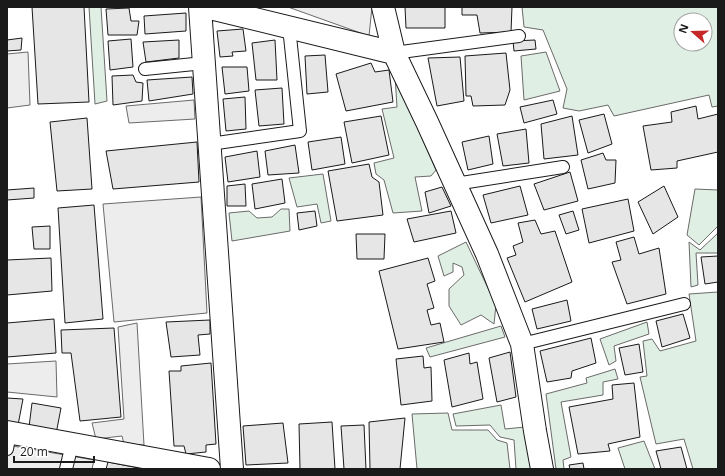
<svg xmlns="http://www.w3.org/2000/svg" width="725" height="476" font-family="'Open Sans',sans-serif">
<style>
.green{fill:#e0efe3;stroke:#6a6a6a;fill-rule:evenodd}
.parking{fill:#ededed;stroke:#6a6a6a}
.building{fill:#e6e6e6;stroke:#1a1a1a}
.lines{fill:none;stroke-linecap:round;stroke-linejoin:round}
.lane-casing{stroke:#1a1a1a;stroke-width:14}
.street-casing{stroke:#1a1a1a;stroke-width:24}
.lane{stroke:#fff;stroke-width:12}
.street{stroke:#fff;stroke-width:22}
</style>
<rect width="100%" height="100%" fill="#fff"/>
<path class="green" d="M89 7H101L107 101 95 104Z
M522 7H718V106L712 107 709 95 614 116 608 105 579 111 563 108 567 89 543 30 524 27ZM681 20H705V44H681Z
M546 52 560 91 524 100 521 56Z
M395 76 436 170 431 176 415 177 422 211 393 213 384 180 376 174 374 163 394 158 382 109 397 107Z
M323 174 331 221 321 223 317 204 297 207 289 178Z
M695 189 718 190V226L699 245 687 235Z
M281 209H289L290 231 232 241 229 213 249 211 257 218 272 217Z
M718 233V253H696L698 285 691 287 689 242 700 250Z
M466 242 496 305 494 324 481 315 461 325 449 306V289L464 275 462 267 453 263V272L444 276 438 256Z
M718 292V469H693L684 439 656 444 640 377 647 376 643 341 652 339 660 351 696 341 689 294Z
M647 322 649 334 614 346 616 361 609 365 600 339Z
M501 326 505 337 430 357 426 348Z
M615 369 618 379 603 382V395L561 402 571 457 563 460 564 469H556L546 394 587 383 586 378Z
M501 405 505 429 525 427 533 469H516L514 440 500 437 490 425 456 426 453 414Z
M448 413 452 430H488L497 440 507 443 510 469H417L412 414Z
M644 441 655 469H625L618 448Z"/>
<path class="parking" d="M288 7H372L369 36Z
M28 52 30 105 7 108V54Z
M194 100 195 119 129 123 126 106Z
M201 197 207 313 114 322 103 204Z
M137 323 144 445 124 444 122 436 96 439 92 423 124 419 118 327Z
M56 361 57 397 7 392V364Z
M7 445 94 460 92 469H7Z"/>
<path class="building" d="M32 7H84L89 102 38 104Z
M405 7H445V28H406Z
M462 7H512L511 32 480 33 477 15H462Z
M129 8 131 21H139L137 35H108L106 9Z
M186 13V31L145 34 144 16Z
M243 29 246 51 232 52 233 56 220 57 217 31Z
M22 38 21 50 7 51V40Z
M131 39 133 67 110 70 108 41Z
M179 40V58L146 62 143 42Z
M275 40 277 80H256L252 43Z
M535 40 536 49 514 51 513 41Z
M506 53 510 90 505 105 473 106 471 96H466L465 56Z
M325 55 328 92 307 94 305 56Z
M460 57 464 101 437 106 428 58Z
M371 63 375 72 389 70 393 102 346 111 336 74Z
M222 67H247L249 91 225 94Z
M133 75 136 82 143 83 142 101 113 105 112 76Z
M192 77 193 94 149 101 147 80Z
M282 88 284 124 259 126 255 90Z
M245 97 246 129 226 131 223 99Z
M553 100 557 114 524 123 520 107Z
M696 106 698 119 718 114V152L677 161V168L651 170 643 126 672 122 671 112Z
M604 114 612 144 588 153 579 120Z
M381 116 389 155 352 163 344 122Z
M572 116 578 155 544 159 541 124Z
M87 118 92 189 57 191 50 122Z
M526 129 529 163 503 166 497 134Z
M489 136 493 164 468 170 462 142Z
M341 137 345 164 312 170 308 142Z
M197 142 199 182 113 189 106 151Z
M295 145 299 173 268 175 265 151Z
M257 151 260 177 228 182 225 157Z
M603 153 606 160H616L615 183 588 189 581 160Z
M369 164 372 177 379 182 383 215 337 221 328 171Z
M570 172 578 201 544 210 534 184Z
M282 179 285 203 255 209 252 184Z
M245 184 246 206H227V186Z
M520 186 528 215 491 223 483 195Z
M664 186 678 217 653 234 638 202Z
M442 187 451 206 429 213 425 192Z
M34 188V198L7 200V190Z
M628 199 634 231 589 243 582 209Z
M94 205 103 319 65 323 58 208Z
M315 211 317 226 299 230 297 213Z
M451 211 456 233 414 242 407 219Z
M573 211 579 230 566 234 559 215Z
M535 220 541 234 555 231 572 282 525 302 507 258 516 255 513 246 523 242 518 223Z
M50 226V249H34L32 227Z
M356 234H385L384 259H357Z
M634 237 639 254 659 248 666 294 627 304 612 262 621 260 616 242Z
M718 256V282L705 284 701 257Z
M51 258 52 291 7 295V260Z
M428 258 435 281 427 284 434 308 427 310 431 325 440 323 444 342 398 349 379 271Z
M567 300 571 321 537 329 532 309Z
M683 314 690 338 662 347 656 321Z
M54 319 56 353 7 357V323Z
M210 320V334L198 335 200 355 171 357 166 322Z
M114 328 121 417 80 421 71 353H62L61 330Z
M591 338 596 363 572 371 571 378 547 382 540 351Z
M639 344 643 372 625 375 619 348Z
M510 352 516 397 497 402 489 358Z
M469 353 470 364 477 362 483 399 452 407 444 360Z
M423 356 424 368 431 367 432 401 401 405 396 359Z
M211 363 216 444 206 445V452L186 454 184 446H174L169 371H181V366Z
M634 383 640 437 608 444 610 451 578 454 569 407 613 399 612 385Z
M7 398 23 399 18 425 7 423Z
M32 403 61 408 56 434 29 427Z
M405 418 400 469H370L369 422Z
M332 422 335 469H300L299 424Z
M283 423 288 463 246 465 243 426Z
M364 425 366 469H344L341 426Z
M681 447 687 469H661L656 451Z
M108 462 144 469H106Z
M583 463 584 469H570L569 465Z"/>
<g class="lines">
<defs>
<path id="lane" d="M394 53 519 36
M145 69 204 63
M210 144 300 131 289 27
M455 184 563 167
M522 344 684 304
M7 449 10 433
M66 469 72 444"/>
<path id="street" d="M200 7 232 469
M206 7 394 53
M383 7 394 53 427 122 487 254 522 344 535 431 542 469
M7 432 209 469"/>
</defs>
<use href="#lane" class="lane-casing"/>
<use href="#street" class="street-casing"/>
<use href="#lane" class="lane"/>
<use href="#street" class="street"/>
</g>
<rect width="725" height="476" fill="none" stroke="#1a1a1a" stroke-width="16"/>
<g transform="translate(693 32) rotate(290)"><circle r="19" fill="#ffffff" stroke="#a3a3a3"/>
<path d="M0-3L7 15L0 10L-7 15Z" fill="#c62828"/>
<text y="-6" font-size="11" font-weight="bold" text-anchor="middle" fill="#1a1a1a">N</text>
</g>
<path d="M14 456v6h80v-6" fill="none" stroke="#1a1a1a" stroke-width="2"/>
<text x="20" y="456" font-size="12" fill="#1a1a1a" stroke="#ffffff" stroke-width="3" paint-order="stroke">20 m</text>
</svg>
